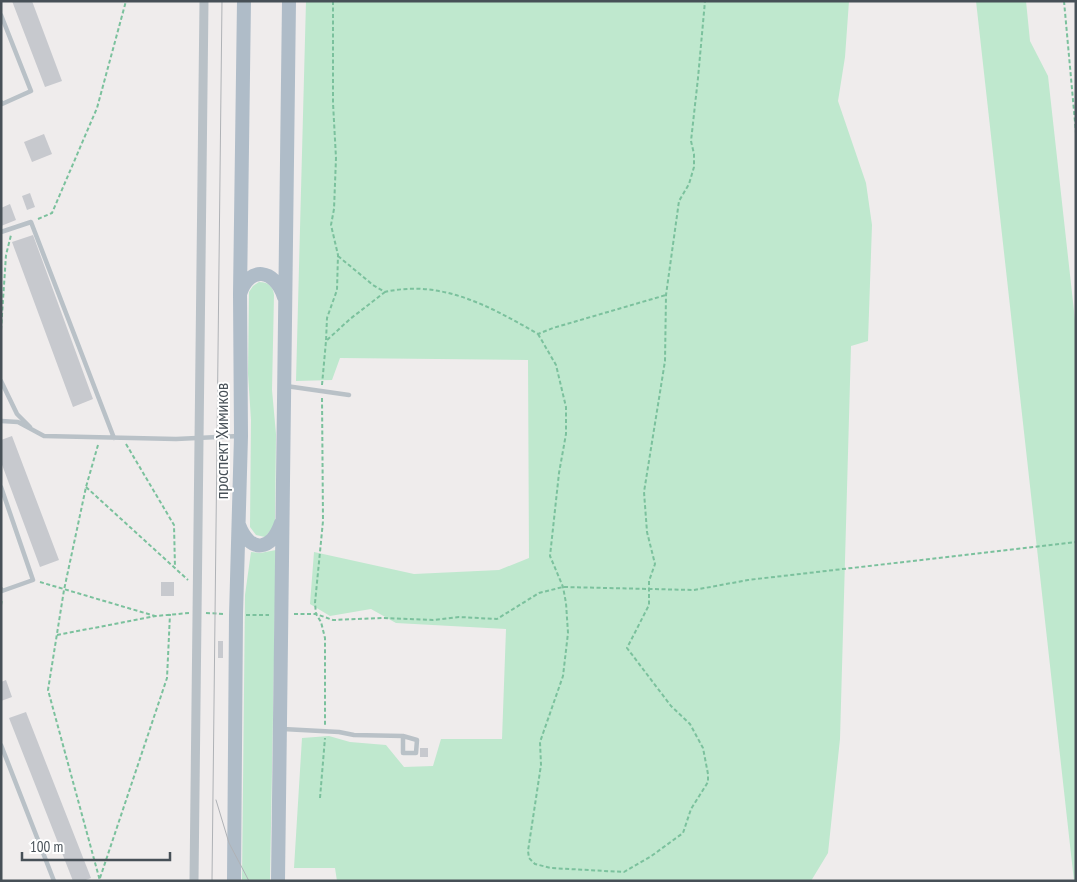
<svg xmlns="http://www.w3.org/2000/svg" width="1077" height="882" font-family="'PT Sans Narrow',sans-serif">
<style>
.green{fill:#bfe8ce}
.building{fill:#c7c9ce}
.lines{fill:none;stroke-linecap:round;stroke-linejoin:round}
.path{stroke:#7bc19d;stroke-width:2;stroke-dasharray:4 2.5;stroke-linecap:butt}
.service{stroke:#b9c1c7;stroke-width:4.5}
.minor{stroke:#b9c1c7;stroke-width:9}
.primary{stroke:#afbcc8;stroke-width:14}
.tram{stroke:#afb2b6;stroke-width:1}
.labels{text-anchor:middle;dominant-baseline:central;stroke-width:4;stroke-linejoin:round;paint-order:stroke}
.street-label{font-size:18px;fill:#475057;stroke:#fff}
</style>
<rect width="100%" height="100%" fill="#efecec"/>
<path class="green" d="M306 1H849L845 57 838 101 866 183 872 225 868 341 851 346 840 739 828 853 811 881H337L335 868H294L302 738 329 736 350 742 386 745 404 767 433 766 441 739H502L506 629 396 623 371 609 330 616 310 604 314 552 414 574 499 570 529 558 528 360 340 358 332 380 296 381Z
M976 1H1026L1030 41 1048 76 1076 329V881H1074Z
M259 282C268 282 273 286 274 295L272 390 276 434 275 525 265 537 256 535 250 527 251 420 248 374 249 292 253 286Z
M276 550 270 881H242L245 595 251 552 260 553Z"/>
<path class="building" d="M12 1H32L62 81 45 87Z
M44 134 52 154 32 162 24 142Z
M30 193 35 207 27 210 22 196Z
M10 204 16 220 1 226V208Z
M33 235 93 399 73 407 12 242Z
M12 436 59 560 40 567 1 462V440Z
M161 582H174V596H161Z
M218 641H223V658H218Z
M6 680 12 697 1 701V682Z
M26 712 91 878 83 881H73L9 718Z
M420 748H428V757H420Z"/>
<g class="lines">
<path class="path" d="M333 1V103L336 158 334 209 331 225 338 255 337 290 327 318 326 341 350 319 385 292
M1064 1 1076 133
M38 219 52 213 97 108 126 1
M338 256 373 285 385 292C442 279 491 307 538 334L553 328 666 295
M1 330 6 255 11 235
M538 334 556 365 566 407V434L559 473 550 556 563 587 566 603 568 633 563 676 540 742 541 765 528 851 529 858 535 864 551 868 624 872 650 857 683 833 691 809 708 782V774L703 748 690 724 671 706 627 648 649 605V581L655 564 647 532 644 492 665 361 666 295 679 201 689 184 694 167V154L691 141 698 78 705 1
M322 385 326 341
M322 398 323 521 315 603 316 614 321 622 325 638V726
M126 444 174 525 175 568
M98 445 86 487 64 590 48 690 100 881
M86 487 188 580
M40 582 155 616
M1 605 2 599
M206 613 224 614
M294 614H316L333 620 382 618 433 620 459 617 497 619 539 593 563 587 694 590 748 580 1076 542
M246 615H269
M57 635 156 616 189 613
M320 798 325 738
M100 878 167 678 170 614"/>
<path class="service" d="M1 15 31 91 2 104 1 102
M1 232 31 222 114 438
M1 381 17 414 30 427
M286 386 349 395
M1 421 18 422 44 436 176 439 239 436
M1 487 33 580 2 591 1 589
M283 729 339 732 354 735 403 736 417 740 416 753H403V736
M1 745 54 881"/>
<path class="minor" d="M194 881 204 1"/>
<path class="primary" d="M240 294C249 265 275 269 284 297
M239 525C250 554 272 551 281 523
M234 881 236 615 241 436 240 294 244 1
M278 881 289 1"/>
<path class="tram" d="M216 800 229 843 249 881
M212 881 222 1"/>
</g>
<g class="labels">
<g class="street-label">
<text transform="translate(221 441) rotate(-90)">проспект Химиков</text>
</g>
</g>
<rect width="1077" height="882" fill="none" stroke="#475057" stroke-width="5"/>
<path d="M22 852v8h148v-8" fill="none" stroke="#475057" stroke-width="2.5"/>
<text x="30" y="852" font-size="15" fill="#475057" stroke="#ffffff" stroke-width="4" paint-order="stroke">100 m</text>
</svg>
